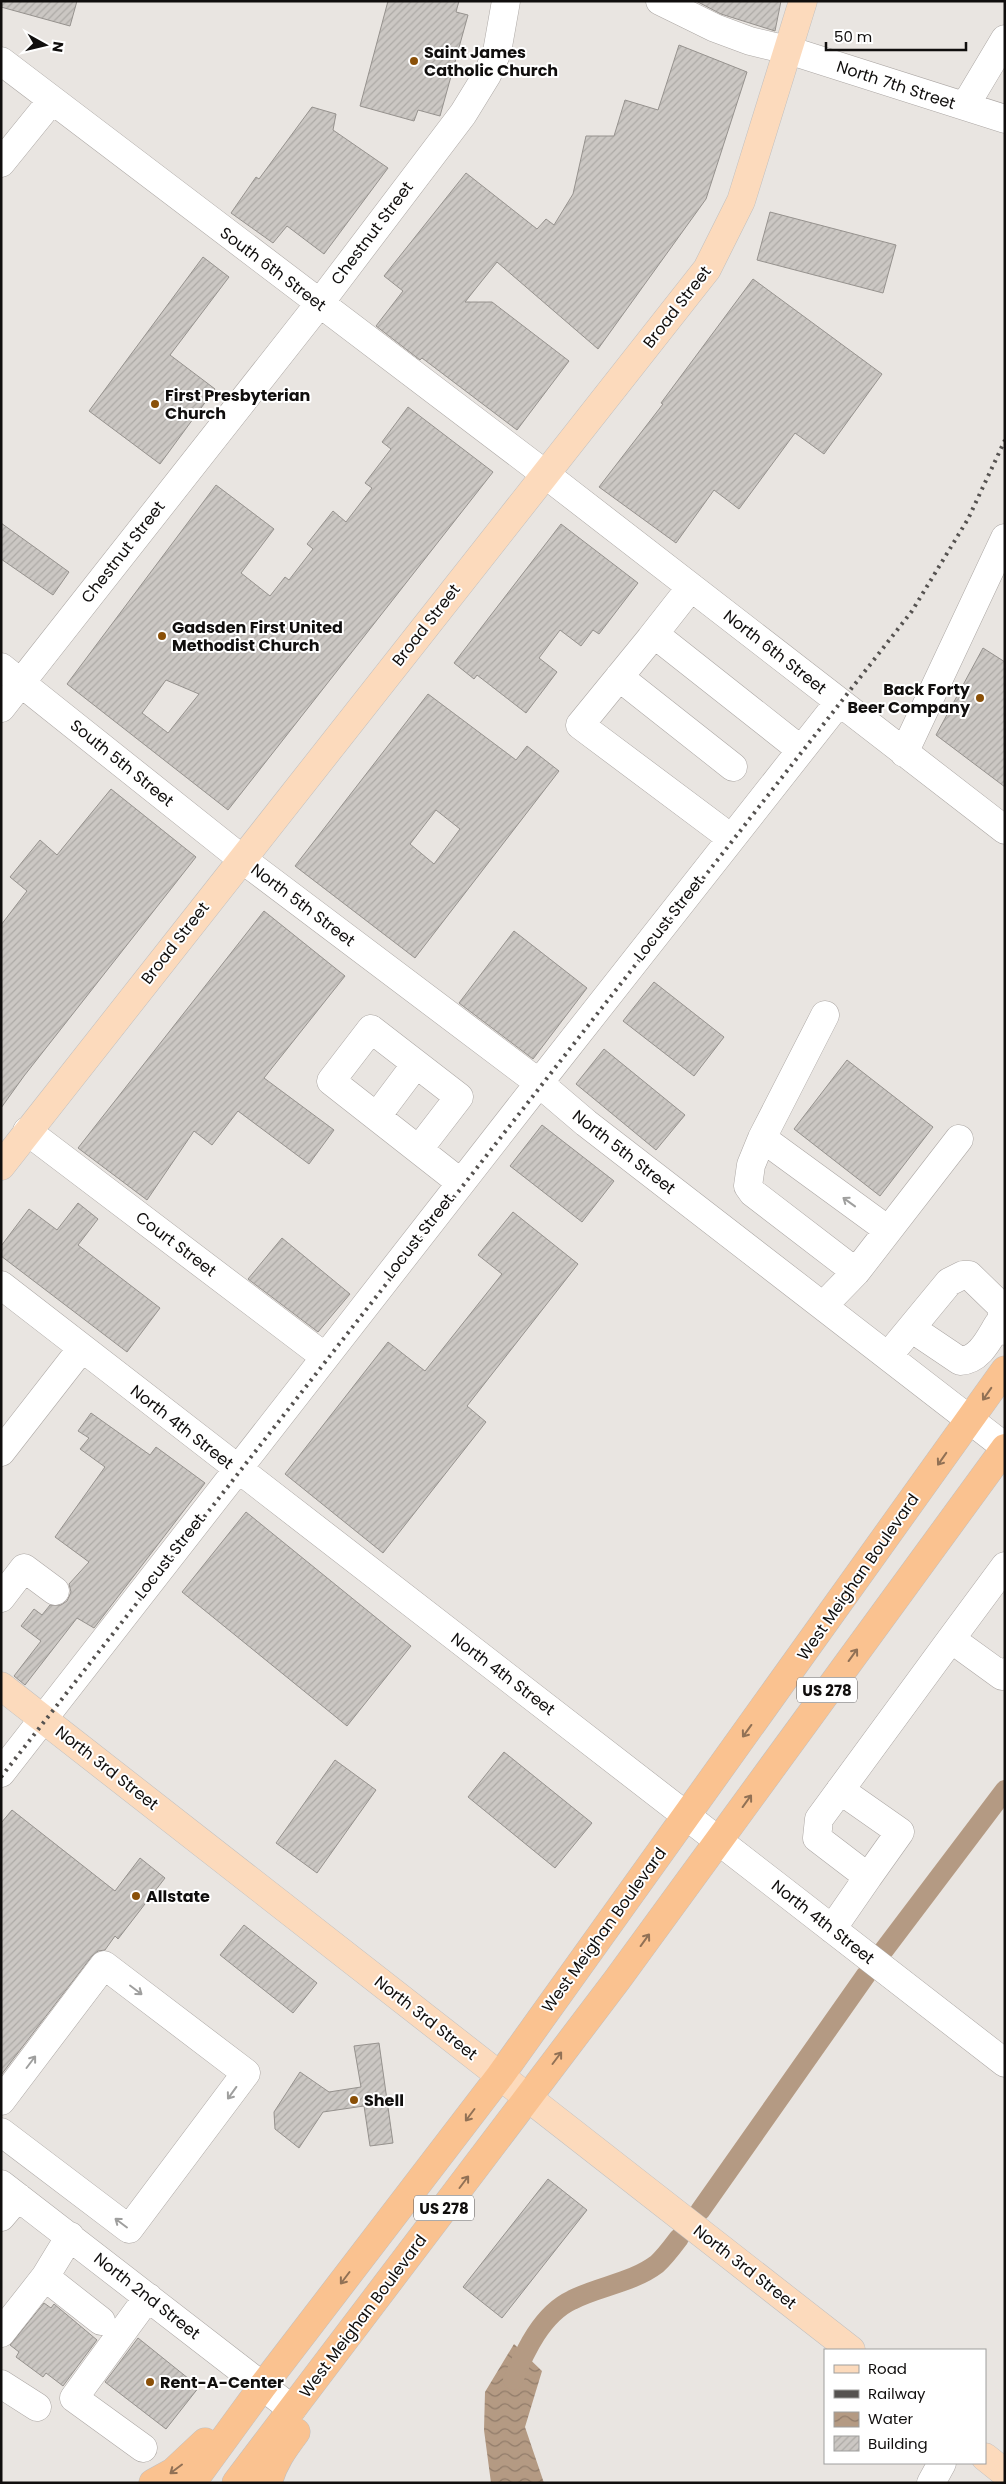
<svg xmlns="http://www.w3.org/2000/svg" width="1006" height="2484" font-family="Poppins,sans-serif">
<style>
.water{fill:url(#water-waves)}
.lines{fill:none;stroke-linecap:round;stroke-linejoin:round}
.canal{stroke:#b49a83;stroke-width:20}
.building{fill:url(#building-hatch);stroke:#96928e;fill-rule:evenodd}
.minor-casing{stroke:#aca7a4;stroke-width:29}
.major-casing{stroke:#c1c0c0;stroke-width:29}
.highway-casing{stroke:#c1c0c0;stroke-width:29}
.minor{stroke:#fff;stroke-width:28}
.major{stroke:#fcdabc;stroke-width:28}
.highway{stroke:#fac290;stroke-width:28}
.rail{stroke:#555250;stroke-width:4;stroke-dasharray:2.5 5;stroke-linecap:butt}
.oneway{stroke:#9f9f9e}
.oneway2{stroke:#917155}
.poi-dot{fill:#8a5008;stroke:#fff;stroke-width:2}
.labels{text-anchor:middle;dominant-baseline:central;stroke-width:4;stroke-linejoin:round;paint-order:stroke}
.shield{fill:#fff;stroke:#585656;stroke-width:1}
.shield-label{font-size:15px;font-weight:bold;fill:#100e0d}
.poi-label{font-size:16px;font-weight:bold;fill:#100e0d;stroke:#fff;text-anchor:start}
.street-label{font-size:16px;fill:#100e0d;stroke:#fff}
</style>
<defs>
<pattern id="water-waves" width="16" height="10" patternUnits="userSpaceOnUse" patternTransform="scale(1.25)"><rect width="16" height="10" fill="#b49a83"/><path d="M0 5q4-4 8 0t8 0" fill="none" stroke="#917c6a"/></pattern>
<pattern id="building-hatch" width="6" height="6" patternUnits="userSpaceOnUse" patternTransform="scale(1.25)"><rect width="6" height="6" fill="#cbc7c3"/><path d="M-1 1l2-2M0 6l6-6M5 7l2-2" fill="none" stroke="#adaaa6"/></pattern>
</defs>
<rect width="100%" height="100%" fill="#e9e5e1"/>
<path class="water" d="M514 2344 542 2371 525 2427 544 2483H491L484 2430 485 2392Z"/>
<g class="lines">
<path class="canal" d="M884 1950 1005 1790
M700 2211 866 1975
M513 2380C525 2351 542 2314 572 2300 599 2286 632 2283 657 2264 665 2257 673 2246 679 2238"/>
</g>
<path class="building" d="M1 1H77L70 26 1 7Z
M388 1H459L456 12 468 15 440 116 418 110 414 121 360 106Z
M696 1H781L775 31 721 14Z
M679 45 747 72 706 199 598 349 497 262 465 302H492L569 361 517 430 422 358 420 360 376 326 403 291 384 276 466 173 537 229 546 219 554 225 573 194 586 136H614L625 100 658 110Z
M312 107 336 114 333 130 388 168 324 254 287 226 273 243 231 213 256 177 259 179Z
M770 212 896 245 883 293 757 260Z
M203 257 229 277 170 355 215 389 160 464 89 411Z
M753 279 882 374 824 454 795 433 739 509 714 490 676 543 599 487 663 404 661 403Z
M408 407 493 472 228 810 67 684 216 485 274 529 241 573 270 596 285 577 289 580 313 549 307 544 333 511 346 522 372 488 365 483 391 449 382 442ZM166 680 199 694 168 733 142 713Z
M1 523 69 572 53 595 1 559Z
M561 524 638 583 599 634 593 630 581 646 560 630 539 658 557 672 526 713 477 675 474 679 454 663Z
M983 648 1005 662V787L936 735Z
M428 694 516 760 527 746 559 771 415 958 295 866ZM436 810 460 829 434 864 410 844Z
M111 789 196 857 24 1076 1 1108V925L27 891 10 877 40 840 57 855Z
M264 911 345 976 264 1078 334 1130 309 1164 238 1111 212 1145 194 1131 147 1200 78 1148Z
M514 931 587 988 533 1059 459 1003Z
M654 982 724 1037 694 1076 623 1021Z
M604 1049 685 1115 656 1150 576 1084Z
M847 1060 933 1127 880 1196 794 1129Z
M542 1125 614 1181 582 1222 510 1166Z
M78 1203 98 1219 78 1245 160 1308 127 1352 1 1256V1246L29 1209 57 1230Z
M513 1212 578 1264 467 1406 486 1422 383 1553 285 1474 388 1342 425 1371 502 1274 478 1255Z
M282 1238 350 1294 318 1332 248 1279Z
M91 1413 150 1455 156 1447 205 1483 94 1628 77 1618 25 1685 14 1676 41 1641 21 1626 34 1609 42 1615 50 1605H61L67 1601 71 1592 69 1584 89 1562 55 1537 105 1467 80 1449 89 1438 78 1431Z
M246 1512 411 1646 347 1726 182 1592Z
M504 1752 592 1823 555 1868 468 1797Z
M335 1760 376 1790 317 1873 276 1843Z
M12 1810 115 1891 140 1858 165 1878 118 1939 115 1936 105 1950 98 1951 92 1956 1 2075V1823Z
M244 1925 317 1983 293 2013 220 1955Z
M379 2043 393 2143 370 2146 364 2106 323 2112 299 2148 275 2129 274 2112 300 2072 329 2092 361 2087 354 2046Z
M548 2179 587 2210 502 2318 463 2287Z
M44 2303 51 2308 54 2304 97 2340 63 2386 46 2373 43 2377 16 2357 19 2352 10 2345Z
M138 2338 199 2387 166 2429 105 2382Z"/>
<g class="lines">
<defs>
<path id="minor" d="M660 1 715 28 750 41 788 50 1005 119
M1 61 545 474 1005 830
M965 106 1005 39
M1 163 52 100
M651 638 691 587
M1 667 242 859 539 1083 586 1123 1005 1447
M619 677 733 767
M1 708 319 304 463 114 487 75 497 52 506 1
M904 753 1005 538
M731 838 580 725 651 638 663 641 801 750
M825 1015 762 1138 751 1165 748 1186 753 1193 856 1272
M377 1116 416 1064
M27 1131 325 1357
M762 1138 888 1230
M419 1149 459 1097 371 1029 331 1081 461 1183
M1 1285C335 1546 671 1803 1005 2063
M823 1306 856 1272 959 1139
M911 1328 960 1361C979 1360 988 1341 997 1326
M888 1356 949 1282 963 1275H969L1002 1307V1319L997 1326 1005 1331
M1 1452 82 1348
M1005 1566 951 1639 1002 1676 1005 1672
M1 1598 24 1568 55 1591
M1 1773 539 1083 839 702
M840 1790 900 1832 868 1877
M832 1929 868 1877 817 1838 819 1819 951 1639
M1 2101 104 1965 246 2073 129 2229 1 2132
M1 2184 292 2409
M1 2217 18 2197
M45 2277 70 2236
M1 2333 45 2277 101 2321
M1 2384 37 2407
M143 2448 74 2398 148 2297
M931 2483 942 2463"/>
<path id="major" d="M1 1166 707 269 741 201 803 1
M1 1686 851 2350
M985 2457 1005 2473"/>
<path id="highway" d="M153 2483 173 2472 205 2442
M192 2483 262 2387 500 2076 1005 1370
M236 2483 617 1980 1005 1448
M268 2483C273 2463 284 2448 296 2432"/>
</defs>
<use href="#minor" class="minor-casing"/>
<use href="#major" class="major-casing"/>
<use href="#highway" class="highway-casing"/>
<use href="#minor" class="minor"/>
<use href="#major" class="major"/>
<use href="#highway" class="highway"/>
<path class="rail" d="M1 1777 912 611 968 519 1005 440"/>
</g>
<defs><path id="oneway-shaft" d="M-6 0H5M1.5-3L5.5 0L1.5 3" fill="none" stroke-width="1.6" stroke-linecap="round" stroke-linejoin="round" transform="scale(1.25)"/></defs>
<g class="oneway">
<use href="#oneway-shaft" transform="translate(849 1202) rotate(-144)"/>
<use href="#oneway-shaft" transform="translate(136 1990) rotate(37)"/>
<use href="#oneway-shaft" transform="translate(31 2062) rotate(-53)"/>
<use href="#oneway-shaft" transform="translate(232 2093) rotate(126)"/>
<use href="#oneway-shaft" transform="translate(121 2223) rotate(-143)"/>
</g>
<g class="oneway2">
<use href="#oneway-shaft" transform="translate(987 1394) rotate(125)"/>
<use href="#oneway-shaft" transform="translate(942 1459) rotate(125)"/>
<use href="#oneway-shaft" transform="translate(853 1655) rotate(-54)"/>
<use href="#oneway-shaft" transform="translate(747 1731) rotate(126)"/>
<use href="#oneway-shaft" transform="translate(747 1801) rotate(-54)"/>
<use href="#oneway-shaft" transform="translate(645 1940) rotate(-54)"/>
<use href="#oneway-shaft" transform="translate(557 2058) rotate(-53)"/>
<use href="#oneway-shaft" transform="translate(470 2115) rotate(127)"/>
<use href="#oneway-shaft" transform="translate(464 2182) rotate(-53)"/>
<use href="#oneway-shaft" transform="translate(345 2278) rotate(127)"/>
<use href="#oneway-shaft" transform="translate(176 2469) rotate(143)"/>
</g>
<g class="poi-dot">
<circle cx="414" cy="61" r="5"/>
<circle cx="155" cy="404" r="5"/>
<circle cx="162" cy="636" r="5"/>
<circle cx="980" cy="698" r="5"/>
<circle cx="136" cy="1896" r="5"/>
<circle cx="354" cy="2100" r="5"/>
<circle cx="150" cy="2382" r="5"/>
</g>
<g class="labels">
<g class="shield">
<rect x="797" y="1677.5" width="60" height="25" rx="4"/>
<rect x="414" y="2195.5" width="60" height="25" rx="4"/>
</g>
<g class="shield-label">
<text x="827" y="1690">US 278</text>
<text x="444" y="2208">US 278</text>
</g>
<g class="poi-label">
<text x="424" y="52">Saint James<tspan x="424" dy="18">Catholic Church</tspan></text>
<text x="165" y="395">First Presbyterian<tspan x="165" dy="18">Church</tspan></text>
<text x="172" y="627">Gadsden First United<tspan x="172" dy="18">Methodist Church</tspan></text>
<text x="970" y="689" text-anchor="end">Back Forty<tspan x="970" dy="18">Beer Company</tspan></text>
<text x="146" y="1896">Allstate</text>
<text x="364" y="2100">Shell</text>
<text x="160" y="2382">Rent-A-Center</text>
</g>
<g class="street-label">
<text transform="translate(896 85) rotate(18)">North 7th Street</text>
<text transform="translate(372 233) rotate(-53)">Chestnut Street</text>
<text transform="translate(273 269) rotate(37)">South 6th Street</text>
<text transform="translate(677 307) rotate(-52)">Broad Street</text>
<text transform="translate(123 552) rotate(-52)">Chestnut Street</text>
<text transform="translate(426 625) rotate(-52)">Broad Street</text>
<text transform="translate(775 652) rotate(38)">North 6th Street</text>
<text transform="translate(122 763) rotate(39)">South 5th Street</text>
<text transform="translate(303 905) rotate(37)">North 5th Street</text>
<text transform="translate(669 918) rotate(-52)">Locust Street</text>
<text transform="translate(175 943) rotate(-52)">Broad Street</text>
<text transform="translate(624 1152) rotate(38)">North 5th Street</text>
<text transform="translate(419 1236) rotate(-52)">Locust Street</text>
<text transform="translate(176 1244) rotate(37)">Court Street</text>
<text transform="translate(182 1427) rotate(38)">North 4th Street</text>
<text transform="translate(170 1556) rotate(-52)">Locust Street</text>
<text transform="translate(858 1577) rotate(-55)">West Meighan Boulevard</text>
<text transform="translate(503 1674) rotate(37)">North 4th Street</text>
<text transform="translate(107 1768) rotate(38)">North 3rd Street</text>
<text transform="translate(823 1922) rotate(38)">North 4th Street</text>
<text transform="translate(604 1930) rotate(-54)">West Meighan Boulevard</text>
<text transform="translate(426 2018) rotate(38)">North 3rd Street</text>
<text transform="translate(745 2267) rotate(38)">North 3rd Street</text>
<text transform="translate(147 2296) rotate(38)">North 2nd Street</text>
<text transform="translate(363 2316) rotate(-53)">West Meighan Boulevard</text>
</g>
</g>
<rect width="1006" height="2484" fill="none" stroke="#100e0d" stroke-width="5"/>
<rect x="824" y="2349" width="162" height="115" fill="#ffffff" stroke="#9f9f9e"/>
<rect x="834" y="2365" width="25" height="8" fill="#fcdabc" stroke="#9f9f9e"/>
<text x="868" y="2374" font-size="15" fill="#100e0d">Road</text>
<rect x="834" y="2390" width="25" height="8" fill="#555250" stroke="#9f9f9e"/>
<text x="868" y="2399" font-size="15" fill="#100e0d">Railway</text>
<rect x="834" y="2412" width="25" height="15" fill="url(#water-waves)" stroke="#9f9f9e"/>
<text x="868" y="2424" font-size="15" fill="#100e0d">Water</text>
<rect x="834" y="2436" width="25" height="15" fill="url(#building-hatch)" stroke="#9f9f9e"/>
<text x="868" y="2449" font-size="15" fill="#100e0d">Building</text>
<g transform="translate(45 45) rotate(98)" stroke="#ffffff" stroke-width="4" paint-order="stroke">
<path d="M0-4L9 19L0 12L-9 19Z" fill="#100e0d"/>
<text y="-8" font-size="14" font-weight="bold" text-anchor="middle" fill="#100e0d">N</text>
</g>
<path d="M826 42v8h140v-8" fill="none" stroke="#100e0d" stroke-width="2.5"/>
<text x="834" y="42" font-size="15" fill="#100e0d" stroke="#ffffff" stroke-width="4" paint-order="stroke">50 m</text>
</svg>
